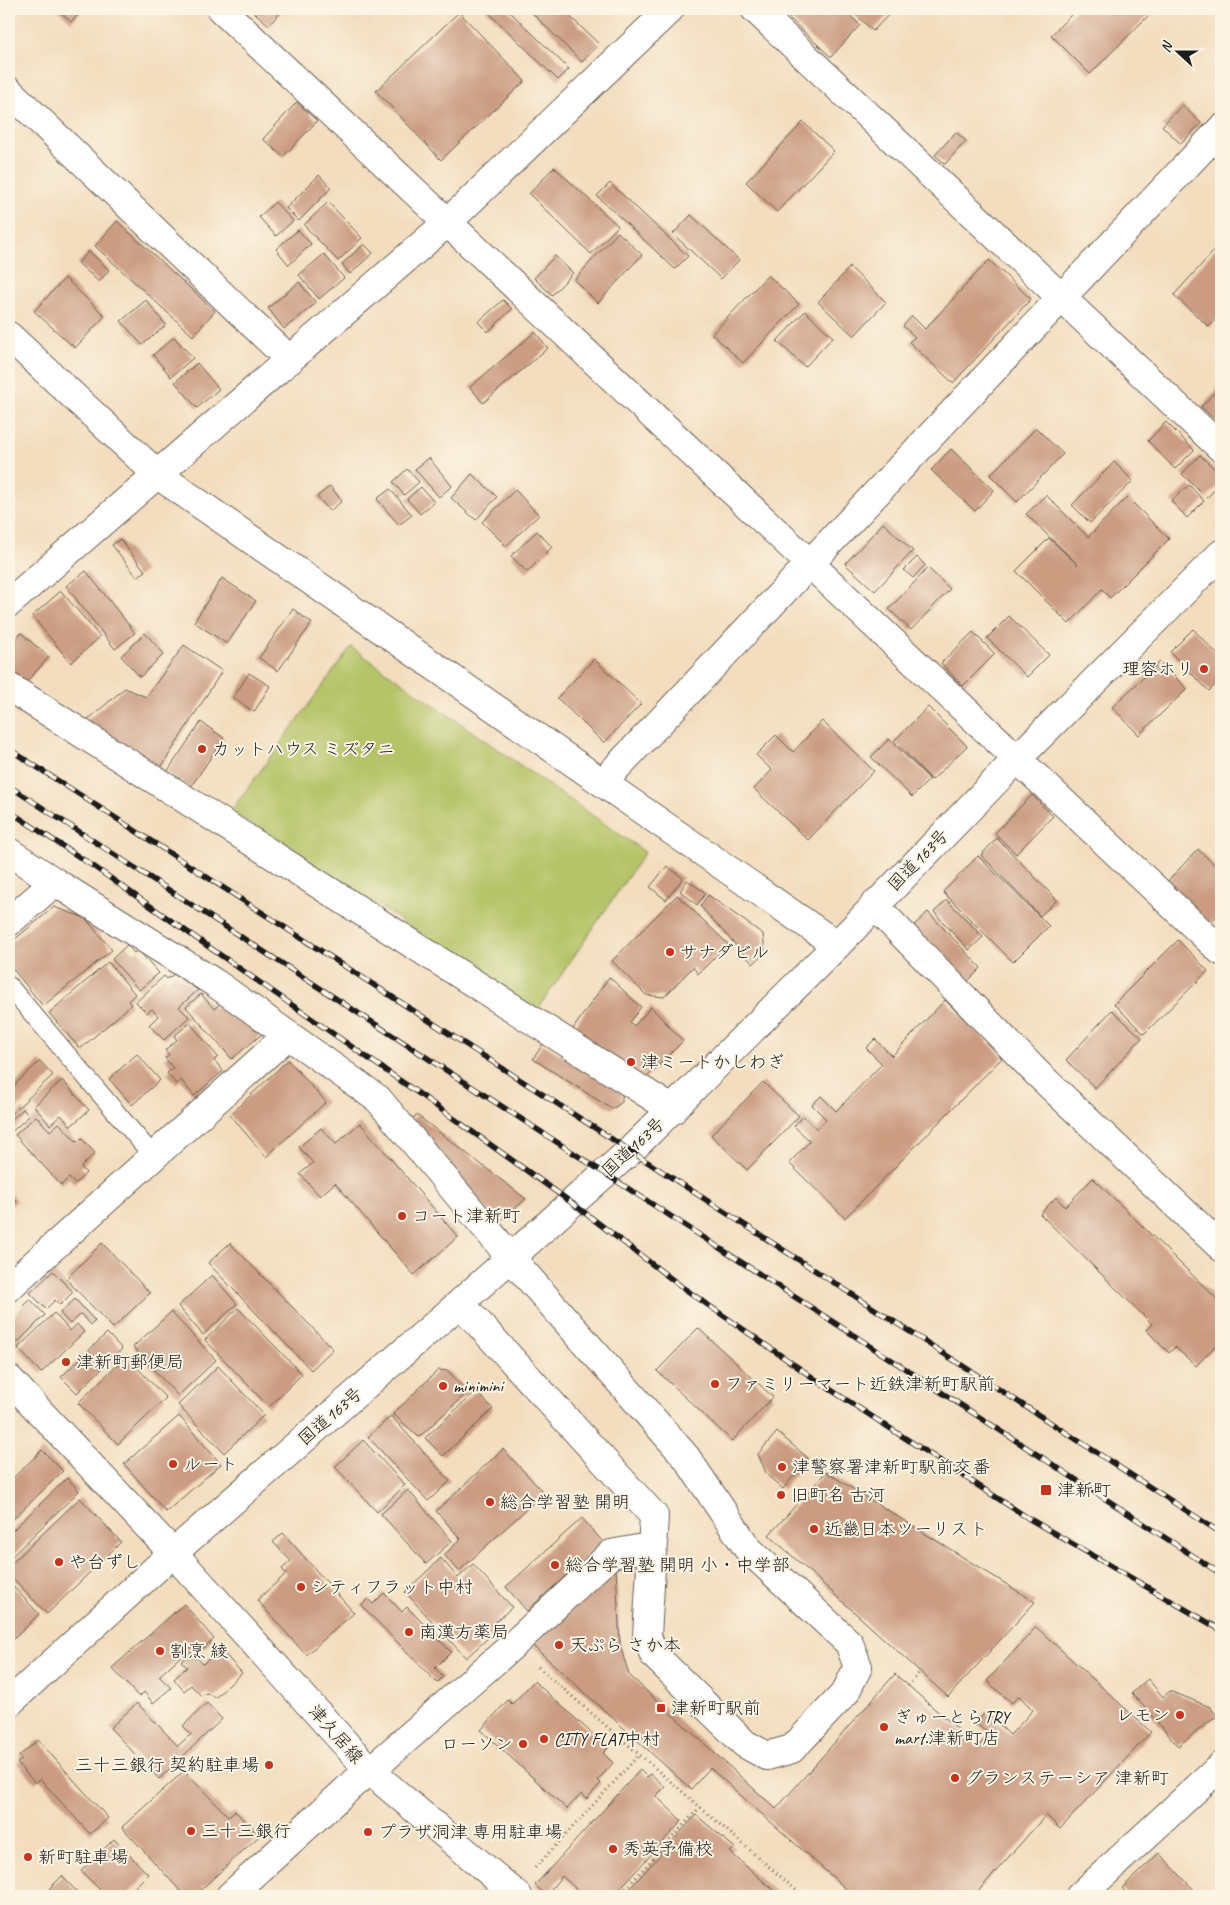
<svg xmlns="http://www.w3.org/2000/svg" width="1230" height="1905" font-family="Caveat,'Klee One',sans-serif">
<style>
.green{fill:#b5c467;stroke:#687042}
.building{fill:#cb9c82}
.lines{fill:none;stroke-linecap:round;stroke-linejoin:round}
.service-casing{stroke:#676055;stroke-width:20}
.minor-casing{stroke:#676055;stroke-width:30}
.tertiary-casing{stroke:#676055;stroke-width:30}
.secondary-casing{stroke:#676055;stroke-width:30}
.trunk-casing{stroke:#676055;stroke-width:30}
.path{stroke:#676055;stroke-width:3;stroke-dasharray:1 4;stroke-linecap:butt}
.service{stroke:#fff;stroke-width:18}
.minor{stroke:#fff;stroke-width:28}
.tertiary{stroke:#fff;stroke-width:28}
.secondary{stroke:#fff;stroke-width:28}
.trunk{stroke:#fff;stroke-width:28}
.rail-casing{stroke:#1c1c1c;stroke-width:5.5}
.rail{stroke:#fcf5e5;stroke-width:4;stroke-dasharray:11;stroke-linecap:butt}
.poi-dot{fill:#c8321e;stroke:#fcf5e5;stroke-width:2}
.labels{text-anchor:middle;dominant-baseline:central;stroke-width:4;stroke-linejoin:round;paint-order:stroke}
.poi-label{font-size:18px;fill:#1c1c1c;stroke:#fcf5e5;text-anchor:start}
.street-label{font-size:18px;fill:#1c1c1c;stroke:#fcf5e5}
</style>
<rect width="100%" height="100%" fill="#fcf5e5"/>
<filter id="ink" filterUnits="userSpaceOnUse"><feTurbulence type="fractalNoise" baseFrequency=".02" numOctaves="2"/><feDisplacementMap in="SourceGraphic" scale="10" xChannelSelector="R" yChannelSelector="G"/><feConvolveMatrix kernelMatrix="1 2 1 2 8 2 1 2 1" color-interpolation-filters="sRGB"/></filter>
<filter id="wash" filterUnits="userSpaceOnUse"><feTurbulence type="fractalNoise" baseFrequency=".0096" numOctaves="4" result="noise"/><feDisplacementMap in="SourceGraphic" scale="20" xChannelSelector="R" yChannelSelector="G"/><feGaussianBlur stdDeviation="1.12" result="paint"/><feColorMatrix in="noise" values="0 0 0 0 0 0 0 0 0 0 0 0 0 0 0 0 0 1.4 0 .05"/><feComposite in="paint" operator="in"/></filter>
<g filter="url(#wash)">
<rect width="100%" height="100%" fill="#f3ddbe"/>
<path class="green" d="M351 647 645 852 538 1009 231 811Z"/>
<g id="blocks">
<path class="building" d="M57 9H84L71 22Z
M250 9H284L269 25Z
M485 9H507L569 69 558 80Z
M528 9H562L599 44 582 62Z
M797 9H843L860 25 831 57 789 18Z
M850 9H894L873 31Z
M1077 9H1155L1090 74 1051 35Z
M459 12 525 81 441 160 376 91Z
M297 102 317 121 283 157 263 139Z
M1182 105 1201 123 1181 144 1162 126Z
M803 122 834 151 777 212 746 182Z
M956 132 966 141 945 164 935 155Z
M554 167 618 226 591 254 529 194Z
M319 175 331 188 299 221 286 208Z
M610 183 688 256 675 269 597 196Z
M275 202 293 221 276 236 259 217Z
M328 202 362 238 338 261 304 225Z
M691 215 739 260 721 279 673 234Z
M117 221 215 311 193 336 95 246Z
M298 230 311 244 289 265 276 249Z
M618 232 642 255 598 303 574 280Z
M1221 243V314L1209 327 1174 295Z
M364 244 373 253 350 274 342 264Z
M89 251 109 270 99 282 78 263Z
M324 254 344 278 319 299 299 275Z
M555 256 573 273 552 295 534 278Z
M989 260 1031 299 953 383 909 342 915 337 903 326 912 316 925 329Z
M850 267 886 302 854 336 818 302Z
M768 275 799 304 743 363 712 334Z
M65 278 105 316 75 348 34 311Z
M299 282 316 303 284 329 268 308Z
M146 300 166 325 142 345 121 321Z
M503 300 512 309 488 332 478 322Z
M805 311 833 337 805 367 777 341Z
M535 332 548 348 483 403 470 387Z
M174 337 193 358 171 377 153 355Z
M197 363 219 389 197 408 175 382Z
M1221 385V425L1201 407Z
M1166 422 1194 450 1175 469 1148 441Z
M1036 428 1063 454 1017 502 990 475Z
M951 449 994 490 975 511 931 470Z
M1200 455 1221 475V482L1207 498 1182 474Z
M429 458 452 486 439 497 415 469Z
M1114 462 1133 481 1090 523 1072 505Z
M407 469 419 482 404 495 393 482Z
M472 474 497 497 476 520 451 498Z
M1189 485 1204 501 1187 518 1171 501Z
M330 486 342 501 330 511 317 497Z
M421 487 434 502 420 514 407 499Z
M390 489 412 515 399 525 377 499Z
M515 490 539 515 506 546 482 522Z
M1046 495 1088 537 1127 497 1169 539 1110 598 1102 589 1069 624 1016 571 1049 538 1078 565 1026 514Z
M883 523 913 551 875 591 845 564Z
M537 531 552 547 527 572 511 556Z
M120 539 145 571 137 577 112 545Z
M917 557 925 565 913 578 904 570Z
M928 568 950 589 911 630 889 609Z
M86 571 135 633 115 649 66 586Z
M222 578 256 601 227 644 194 622Z
M61 591 100 637 71 663 32 616Z
M293 609 312 623 278 671 259 658Z
M1009 616 1049 655 1027 677 987 638Z
M1193 629 1221 658V679L1209 691 1170 652Z
M973 632 995 654 963 686 941 663Z
M21 633 49 657 22 687 9 676V647Z
M145 633 164 654 140 677 121 656Z
M184 645 222 671 160 769 84 723 125 688 146 697Z
M594 659 641 704 604 743 557 698Z
M1160 662 1187 689 1139 735 1112 707Z
M249 673 270 686 254 712 233 698Z
M928 707 967 746 932 780 894 741Z
M822 721 874 771 808 840 754 789 772 770 756 755 776 735 793 752Z
M201 722 224 738 190 788 167 772Z
M889 739 930 779 912 797 871 757Z
M1032 795 1053 816 1016 854 995 833Z
M997 838 1057 900 1040 916 981 855Z
M1198 849 1221 871V911L1209 924 1166 883Z
M978 856 1049 926 1013 962 943 892Z
M667 866 683 878 666 900 650 887Z
M687 880 706 893 697 905 680 891Z
M677 895 728 944 698 974 693 967 664 997 646 995 612 961Z
M708 895 763 934 765 953 753 964 700 906Z
M947 900 983 937 969 950 934 912Z
M54 907 85 918 112 950 43 1006 9 964V944Z
M928 912 981 968 959 990 905 934Z
M1178 940 1208 971 1144 1034 1114 1004Z
M127 945 134 953 138 950 159 973 139 990 112 959Z
M108 962 135 994 128 1001 131 1005 80 1049 49 1013Z
M174 974 198 990 179 1007 189 1017 164 1040 149 1025 158 1016 152 1009 147 1013 136 1002 164 976 167 979Z
M609 977 641 1007 630 1022 634 1026 651 1007 683 1041 645 1079 571 1032Z
M201 994 214 1009 221 1003 263 1033 232 1059 186 1007Z
M945 1000 1003 1057 845 1218 789 1163 810 1141 794 1126 803 1116 817 1129 826 1119 812 1105 821 1096 836 1111 882 1064 866 1048 875 1039 892 1056Z
M1112 1010 1142 1038 1095 1088 1066 1060Z
M190 1023 218 1057 214 1060 223 1071 194 1096 181 1080 176 1084 167 1073 173 1068 165 1058 169 1055 165 1050 177 1040 174 1036Z
M543 1044 622 1093V1102L612 1109 533 1059Z
M137 1054 160 1080 132 1105 109 1079Z
M288 1060 326 1102 266 1157 230 1115Z
M40 1061 53 1075 9 1116V1090Z
M62 1080 89 1110 71 1126 61 1115 50 1125 34 1106Z
M763 1082 799 1116 747 1170 711 1135Z
M23 1109 29 1116 9 1134V1122Z
M417 1115 526 1199 498 1223 412 1119Z
M36 1116 50 1131 59 1123 77 1142 81 1138 95 1153 81 1167 86 1173 75 1184 69 1178 61 1185 15 1135Z
M360 1123 458 1237 414 1275 335 1183 320 1196 300 1174 313 1163 299 1147 321 1128 336 1144Z
M1093 1178 1221 1303V1340L1196 1366 1175 1347 1169 1353 1146 1330 1152 1324 1040 1214 1056 1197 1065 1207Z
M9 1191 17 1201 9 1207Z
M102 1243 150 1293 113 1328 66 1279Z
M230 1243 333 1349 311 1370 208 1263Z
M53 1271 73 1292 60 1305 55 1300 46 1309 30 1293Z
M212 1275 237 1304 203 1335 178 1306Z
M30 1299 45 1315 14 1346 9 1340V1320Z
M75 1299 95 1321 91 1325 81 1314 70 1324 60 1313Z
M238 1308 302 1374 269 1407 205 1340Z
M171 1312 216 1360 178 1396 133 1347Z
M54 1313 70 1331 77 1324 84 1332 41 1373 18 1348Z
M698 1328 773 1397 732 1441 657 1371Z
M107 1333 122 1349 77 1393 61 1377Z
M126 1356 166 1398 118 1444 78 1403Z
M218 1366 264 1415 224 1453 178 1405Z
M438 1370 448 1371 468 1392 419 1437 393 1414Z
M476 1391 493 1409 443 1456 425 1438Z
M179 1416 221 1464 166 1512 124 1464Z
M391 1416 450 1481 428 1501 368 1437Z
M777 1432 808 1458 783 1489 767 1475 758 1454Z
M363 1440 405 1485 377 1512 335 1467Z
M503 1449 544 1493 459 1571 444 1555 461 1539 436 1511Z
M42 1450 63 1471 9 1523V1482Z
M826 1472 1035 1602 948 1697 769 1535Z
M67 1478 79 1491 9 1559V1534Z
M408 1490 452 1541 426 1564 381 1514Z
M80 1498 121 1542 47 1614 9 1574V1566Z
M582 1518 603 1542 527 1611 506 1587Z
M283 1533 354 1613 306 1655 257 1600 286 1574 282 1569 291 1561 273 1542Z
M441 1558 458 1578 473 1564 512 1607 495 1623 499 1628 466 1658 405 1592Z
M616 1567 620 1645 629 1675 776 1809 895 1674 978 1747 989 1734 975 1723 986 1712 1010 1735 1033 1710 1019 1696 1012 1703 987 1681 1036 1627 1151 1732 1060 1829 1046 1815 974 1896H854L710 1768 691 1789 532 1645Z
M9 1582 39 1614 9 1644Z
M384 1593 402 1612 407 1607 451 1652 435 1668 443 1677 437 1683 361 1605 368 1599 373 1604Z
M184 1604 214 1639 197 1654 191 1647 159 1676 171 1688 153 1703 144 1692 139 1697 112 1668Z
M220 1649 242 1673 215 1698 207 1693 201 1696 191 1685 184 1691 174 1679 187 1667 181 1661 191 1652 203 1664Z
M1148 1679 1163 1697 1170 1691 1210 1707 1217 1716 1178 1746 1132 1693Z
M534 1681 608 1748 603 1753 613 1763 598 1780 601 1783 587 1799 581 1794 567 1809 481 1730 508 1700 512 1704Z
M137 1703 178 1746 191 1734 183 1726 207 1703 222 1719 159 1779 110 1728Z
M38 1740 108 1818 90 1834 40 1779 35 1783 17 1763 22 1760 19 1756Z
M640 1770 647 1777 651 1774 665 1787 656 1796 682 1821 613 1896H584L562 1876 546 1895 535 1885Z
M184 1771 228 1816 235 1811 259 1836 194 1896H185L122 1827Z
M696 1815 735 1848 730 1852 780 1896H623Z
M114 1839 148 1874 126 1896H106L81 1871Z
M1159 1853 1200 1896H1129L1122 1888Z
M62 1876 81 1896 43 1895Z"/>
</g>
</g>
<g filter="url(#ink)">
<use href="#blocks" fill-opacity="0" stroke="#676055" stroke-width="1"/>
<g class="lines">
<defs>
<path id="service" d="M9 986 153 1156"/>
<path id="minor" d="M221 9 1221 951
M755 9 1221 448
M9 91 290 360
M9 603 448 222 670 9
M9 687 673 1110
M603 782 1221 129
M9 852 55 882
M874 905 1037 1073 1221 1247
M9 922 55 882 215 983 378 1099 511 1258 686 1457 748 1549 849 1643 858 1667 845 1693 792 1749 767 1756 745 1744 654 1655 647 1636 654 1516 460 1303
M9 1287 287 1036
M9 1379 173 1553
M230 1896 354 1783 370 1771 513 1645 611 1554 654 1546
M1080 1896 1221 1766"/>
<path id="tertiary" d="M9 336 158 475 837 945"/>
<path id="secondary" d="M173 1553 370 1771 518 1896"/>
<path id="trunk" d="M9 1703 173 1553 460 1303 631 1150 837 945 1018 758 1221 554"/>
</defs>
<use href="#service" class="service-casing"/>
<use href="#minor" class="minor-casing"/>
<use href="#tertiary" class="tertiary-casing"/>
<use href="#secondary" class="secondary-casing"/>
<use href="#trunk" class="trunk-casing"/>
<path class="path" d="M538 1667 803 1896
M908 1686 920 1672
M535 1868 639 1755
M619 1896 700 1807"/>
<use href="#service" class="service"/>
<use href="#minor" class="minor"/>
<use href="#tertiary" class="tertiary"/>
<use href="#secondary" class="secondary"/>
<use href="#trunk" class="trunk"/>
<defs>
<path id="rail" d="M9 749 1221 1533
M9 786 1221 1574
M9 811 93 866 418 1093 572 1203 682 1287 825 1386 1028 1518 1221 1630"/>
</defs>
<use href="#rail" class="rail-casing"/>
<use href="#rail" class="rail"/>
</g>
</g>
<g class="poi-dot">
<circle cx="1204" cy="669" r="5"/>
<circle cx="202" cy="749" r="5"/>
<circle cx="670" cy="952" r="5"/>
<circle cx="631" cy="1062" r="5"/>
<circle cx="402" cy="1216" r="5"/>
<circle cx="66" cy="1362" r="5"/>
<circle cx="715" cy="1384" r="5"/>
<circle cx="443" cy="1386" r="5"/>
<circle cx="173" cy="1464" r="5"/>
<circle cx="782" cy="1467" r="5"/>
<rect x="1040" y="1484" width="12" height="12" rx="2.5"/>
<circle cx="781" cy="1495" r="5"/>
<circle cx="490" cy="1502" r="5"/>
<circle cx="814" cy="1529" r="5"/>
<circle cx="59" cy="1562" r="5"/>
<circle cx="555" cy="1565" r="5"/>
<circle cx="301" cy="1587" r="5"/>
<circle cx="409" cy="1632" r="5"/>
<circle cx="559" cy="1645" r="5"/>
<circle cx="160" cy="1651" r="5"/>
<rect x="656" y="1703" width="10" height="10" rx="2.5"/>
<circle cx="1180" cy="1715" r="5"/>
<circle cx="884" cy="1727" r="5"/>
<circle cx="544" cy="1739" r="5"/>
<circle cx="523" cy="1744" r="5"/>
<circle cx="269" cy="1765" r="5"/>
<circle cx="955" cy="1778" r="5"/>
<circle cx="191" cy="1831" r="5"/>
<circle cx="368" cy="1832" r="5"/>
<circle cx="613" cy="1849" r="5"/>
<circle cx="28" cy="1857" r="5"/>
</g>
<g class="labels">
<g class="poi-label">
<text x="1194" y="669" text-anchor="end">理容ホリ</text>
<text x="212" y="749">カットハウス ミズタニ</text>
<text x="680" y="952">サナダビル</text>
<text x="641" y="1062">津ミートかしわぎ</text>
<text x="412" y="1216">コート津新町</text>
<text x="76" y="1362">津新町郵便局</text>
<text x="725" y="1384">ファミリーマート近鉄津新町駅前</text>
<text x="453" y="1386">minimini</text>
<text x="183" y="1464">ルート</text>
<text x="792" y="1467">津警察署津新町駅前交番</text>
<text x="1057" y="1490">津新町</text>
<text x="791" y="1495">旧町名 古河</text>
<text x="500" y="1502">総合学習塾 開明</text>
<text x="824" y="1529">近畿日本ツーリスト</text>
<text x="69" y="1562">や台ずし</text>
<text x="565" y="1565">総合学習塾 開明 小・中学部</text>
<text x="311" y="1587">シティフラット中村</text>
<text x="419" y="1632">南漢方薬局</text>
<text x="569" y="1645">天ぷら さか本</text>
<text x="170" y="1651">割烹 綾</text>
<text x="671" y="1708">津新町駅前</text>
<text x="1170" y="1715" text-anchor="end">レモン</text>
<text x="894" y="1717">ぎゅーとらTRY<tspan x="894" dy="21">mart.津新町店</tspan></text>
<text x="554" y="1739">CITY FLAT中村</text>
<text x="513" y="1744" text-anchor="end">ローソン</text>
<text x="259" y="1765" text-anchor="end">三十三銀行 契約駐車場</text>
<text x="965" y="1778">グランステーシア 津新町</text>
<text x="201" y="1831">三十三銀行</text>
<text x="378" y="1832">プラザ洞津 専用駐車場</text>
<text x="623" y="1849">秀英予備校</text>
<text x="38" y="1857">新町駐車場</text>
</g>
<g class="street-label">
<text transform="translate(918 860) rotate(-46)">国道163号</text>
<text transform="translate(633 1147) rotate(-43)">国道163号</text>
<text transform="translate(330 1416) rotate(-41)">国道163号</text>
<text transform="translate(336 1734) rotate(48)">津久居線</text>
</g>
</g>
<rect width="1230" height="1905" fill="none" stroke="#fcf5e5" stroke-width="30"/>
<g transform="translate(1178 52) rotate(291)" stroke="#fcf5e5" stroke-width="4" paint-order="stroke">
<path d="M0-4L9 19L0 12L-9 19Z" fill="#1c1c1c"/>
<text y="-8" font-size="14" font-weight="bold" text-anchor="middle" fill="#1c1c1c">N</text>
</g>
</svg>
